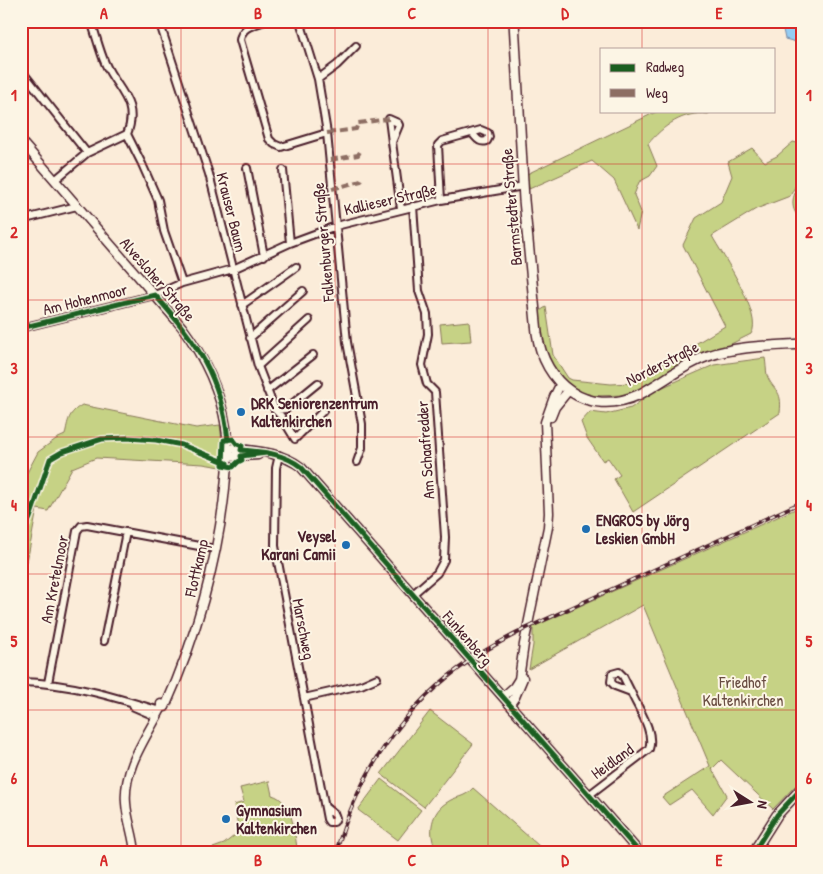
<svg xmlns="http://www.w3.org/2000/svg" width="823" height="874" font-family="'Patrick Hand',sans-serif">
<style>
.green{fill:#c6d285;stroke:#887858}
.water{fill:#94ccf3;stroke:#7687a3}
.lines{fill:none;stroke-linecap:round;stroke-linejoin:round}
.minor-casing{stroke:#4a1f2b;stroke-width:10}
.tertiary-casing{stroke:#4a1f2b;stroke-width:11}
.secondary-casing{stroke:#4a1f2b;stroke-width:12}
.minor{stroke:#fcf5e5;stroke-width:6}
.tertiary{stroke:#fcf5e5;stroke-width:8}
.secondary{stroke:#fcf5e5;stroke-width:9}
.rail-casing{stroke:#4a1f2b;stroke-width:4}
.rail{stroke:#fcf5e5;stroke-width:2;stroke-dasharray:5.5;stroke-linecap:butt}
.quiet{stroke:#8d6e63;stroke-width:4;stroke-dasharray:8 4;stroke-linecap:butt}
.cycleway-casing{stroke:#fcf5e5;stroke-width:8}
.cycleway{stroke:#1b5e20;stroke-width:5}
.grid{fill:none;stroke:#d62828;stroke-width:1;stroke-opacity:0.55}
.poi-dot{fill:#1f6fb2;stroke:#fcf5e5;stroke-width:2}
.labels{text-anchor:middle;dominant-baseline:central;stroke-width:4;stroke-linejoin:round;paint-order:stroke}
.street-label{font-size:16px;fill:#4a1f2b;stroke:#fcf5e5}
.poi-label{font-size:16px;font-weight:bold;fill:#4a1f2b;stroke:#fcf5e5;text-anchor:start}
.park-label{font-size:16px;fill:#694c42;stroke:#fcf5e5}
.neatline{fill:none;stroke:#d62828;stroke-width:2}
.grid-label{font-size:16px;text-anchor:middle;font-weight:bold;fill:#d62828}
</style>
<rect width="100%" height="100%" fill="#fbecd9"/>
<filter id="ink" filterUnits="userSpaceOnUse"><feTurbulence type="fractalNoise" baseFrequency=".02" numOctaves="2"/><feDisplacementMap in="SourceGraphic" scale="10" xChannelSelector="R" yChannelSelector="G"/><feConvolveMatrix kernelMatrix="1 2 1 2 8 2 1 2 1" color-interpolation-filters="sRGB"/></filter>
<g filter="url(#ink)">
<path class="green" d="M658 111 711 112 708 114C683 111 663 126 648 144L657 166 650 176 639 182 634 195 641 212 637 230 614 180 592 161 529 189 527 174Z
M793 142 797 143 802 147V220C789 210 791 195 801 184L797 183 790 196 756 209 712 236C722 254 764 317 751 334L721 349 697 354 637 390 625 395 592 396 578 391 557 374 544 348 538 312 546 307 553 355 568 378 572 380 611 384 631 383 725 326 683 245 696 218 721 202 732 176 728 162 752 148 765 162 777 156Z
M469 321 471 341 442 343 440 324Z
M765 358C766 363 766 370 767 375 773 392 783 388 780 413L633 512 614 479 620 475 608 458 603 461 587 438 581 422 590 412 606 414 631 408 654 391 714 365Z
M82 405 196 428 220 425 222 441 221 467 203 464 96 458 72 468 48 511 37 509 27 562 21 565V484L38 452 56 439 65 435C68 421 68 413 82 405Z
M802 506V774L798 777V783L773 809 721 760 712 769 727 795 713 814 692 790 669 805 662 797 710 766 643 605 529 669 533 645V627Z
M430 711 473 744 424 807 381 774Z
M381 779 421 810 398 840 358 810Z
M269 781 272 795C294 801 294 834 298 853H214L213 848 224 844 239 832 234 805 244 802 240 788Z
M473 788 547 853H438C428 837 429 814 446 803 457 795 463 799 473 788Z"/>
<path class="water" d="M784 21H802V48L796 42 785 39 782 25Z"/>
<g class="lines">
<defs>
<path id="minor" d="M91 21C96 35 99 49 105 63 116 89 140 102 127 134
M159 21 209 174 258 366 275 410 281 416 295 439 323 411
M265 21C254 25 242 26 240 40L269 139 274 144 281 147 327 133
M300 21 318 79 327 133 347 342 362 424V448L357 462
M21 70 87 153
M318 79 337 65 356 46
M392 142 389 119 398 123 399 125 392 142 401 209
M247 168 264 256
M283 170 290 243
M55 180 87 153 127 134 142 164 158 200 164 231 182 283
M441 200 438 145 442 141 481 130 488 133 489 137 487 141C478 143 477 138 472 133
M413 206 419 291 427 314 428 334 422 365 427 384 435 392 445 537 444 560 437 573 413 594
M21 220 77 206
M242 305 296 267
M21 328 155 295 182 283 233 269 290 243 336 226 441 200 524 186
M250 338 303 291
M258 366 309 320
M267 391 313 355
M275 410 286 409 318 383
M279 455 276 468 275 546 327 819 329 822H334L336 818 335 815 325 807
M104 641 126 532
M21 682C69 683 115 697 160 711
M48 683 77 531 81 526 87 525 215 549
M304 698 361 685 377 678
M132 703 134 707 157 717
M589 795 649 749C655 731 638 709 631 692L615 686 611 682 612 674 619 672 623 676 631 692"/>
<path id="tertiary" d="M21 141 182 327C205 358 220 389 226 427 229 447 227 467 225 488 218 560 195 641 165 707H162
M551 417 555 407 568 391
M228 448C254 451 280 451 301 467L640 853
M228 457 258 455
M503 697 514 687 519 679 524 644 548 527 549 513 545 422 554 397 560 385
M510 704 515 697 523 678
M135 853C134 836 127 820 126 803 123 768 146 738 162 707L161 704"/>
<path id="secondary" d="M514 21 524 200 537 333C544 384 587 418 638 395 662 383 682 365 708 356 738 346 770 346 802 344
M753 853 777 815 802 788"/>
</defs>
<use href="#minor" class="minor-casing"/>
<use href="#tertiary" class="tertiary-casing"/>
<use href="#secondary" class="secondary-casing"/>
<use href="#minor" class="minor"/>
<use href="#tertiary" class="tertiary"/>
<use href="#secondary" class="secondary"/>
<defs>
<path id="rail" d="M336 853C357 776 404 704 471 660 489 647 508 638 527 628L802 502"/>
</defs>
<use href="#rail" class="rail-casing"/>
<use href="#rail" class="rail"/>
<path class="quiet" d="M327 133 356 129 358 123 389 119
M330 160 358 155 361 150
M332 189 361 181 363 177"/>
<defs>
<path id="cycleway" d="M21 328 155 295C196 341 221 376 228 440
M267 453 241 456 242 460 238 462 233 467 223 465 224 440 233 439 237 444 242 446 241 450C263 452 283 453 301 467L640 853
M21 537 30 518 50 459 62 452 102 439 128 438 156 440 182 445 227 463
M753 853 777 815 802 788"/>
</defs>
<use href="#cycleway" class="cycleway-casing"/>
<use href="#cycleway" class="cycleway"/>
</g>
</g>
<path class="grid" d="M181 21V853M335 21V853M488 21V853M642 21V49M642 111V853M21 164H802M21 300H802M21 437H802M21 574H802M21 710H802"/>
<g class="poi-dot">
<circle cx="241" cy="412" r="5"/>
<circle cx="586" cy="529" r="5"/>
<circle cx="346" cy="545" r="5"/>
<circle cx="226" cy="819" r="5"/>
</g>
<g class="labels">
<g class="street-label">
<text transform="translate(390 199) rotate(-13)">Kallieser Straße</text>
<text transform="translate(511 207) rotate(-95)">Barmstedter Straße</text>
<text transform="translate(232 212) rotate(76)">Krauser Baum</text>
<text transform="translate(323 242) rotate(-95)">Falkenburger Straße</text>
<text transform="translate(158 279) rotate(49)">Alvesloher Straße</text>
<text transform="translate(85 299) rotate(-14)">Am Hohenmoor</text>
<text transform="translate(662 363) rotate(-27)">Norderstraße</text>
<text transform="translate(425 450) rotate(-94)">Am Schaafredder</text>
<text transform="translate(196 568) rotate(-77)">Flottkamp</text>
<text transform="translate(54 579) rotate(-79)">Am Kretelmoor</text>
<text transform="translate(304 629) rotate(79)">Marschweg</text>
<text transform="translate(468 638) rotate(49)">Funkenberg</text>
<text transform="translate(612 761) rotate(-36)">Heidland</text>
</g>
<g class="poi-label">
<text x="251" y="403">DRK Seniorenzentrum<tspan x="251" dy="18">Kaltenkirchen</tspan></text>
<text x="596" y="520">ENGROS by Jörg<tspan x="596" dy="18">Leskien GmbH</tspan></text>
<text x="336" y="536" text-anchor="end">Veysel<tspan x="336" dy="18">Karani Camii</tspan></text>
<text x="236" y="810">Gymnasium<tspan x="236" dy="18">Kaltenkirchen</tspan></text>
</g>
<g class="park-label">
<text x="743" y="682">Friedhof<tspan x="743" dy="18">Kaltenkirchen</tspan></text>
</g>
</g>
<rect width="823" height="874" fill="none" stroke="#fcf5e5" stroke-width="55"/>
<rect x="600" y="48" width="175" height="65" fill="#fcf5e5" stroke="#b59f9b"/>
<rect x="610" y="64" width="25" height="8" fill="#1b5e20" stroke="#b59f9b"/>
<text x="646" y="72" font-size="15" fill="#4a1f2b">Radweg</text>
<rect x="610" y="89" width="25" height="8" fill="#8d6e63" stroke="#b59f9b"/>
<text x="646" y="98" font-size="15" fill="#4a1f2b">Weg</text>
<g transform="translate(750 802) rotate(101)" stroke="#fcf5e5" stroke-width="4" paint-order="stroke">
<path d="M0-4L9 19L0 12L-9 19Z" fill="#4a1f2b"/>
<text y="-8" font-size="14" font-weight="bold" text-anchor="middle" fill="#4a1f2b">N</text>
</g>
<rect x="28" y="28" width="768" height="818" class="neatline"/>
<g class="grid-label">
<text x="104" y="19">A</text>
<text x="258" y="19">B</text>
<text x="412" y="19">C</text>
<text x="565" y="19">D</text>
<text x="719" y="19">E</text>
<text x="14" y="101">1</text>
<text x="809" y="101">1</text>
<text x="14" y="238">2</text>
<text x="809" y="238">2</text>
<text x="14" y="374">3</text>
<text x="809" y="374">3</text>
<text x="14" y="511">4</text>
<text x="809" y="511">4</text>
<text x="14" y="647">5</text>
<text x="809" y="647">5</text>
<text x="14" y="784">6</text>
<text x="809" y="784">6</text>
<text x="104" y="866">A</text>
<text x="258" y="866">B</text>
<text x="412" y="866">C</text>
<text x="565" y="866">D</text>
<text x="719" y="866">E</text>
</g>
</svg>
